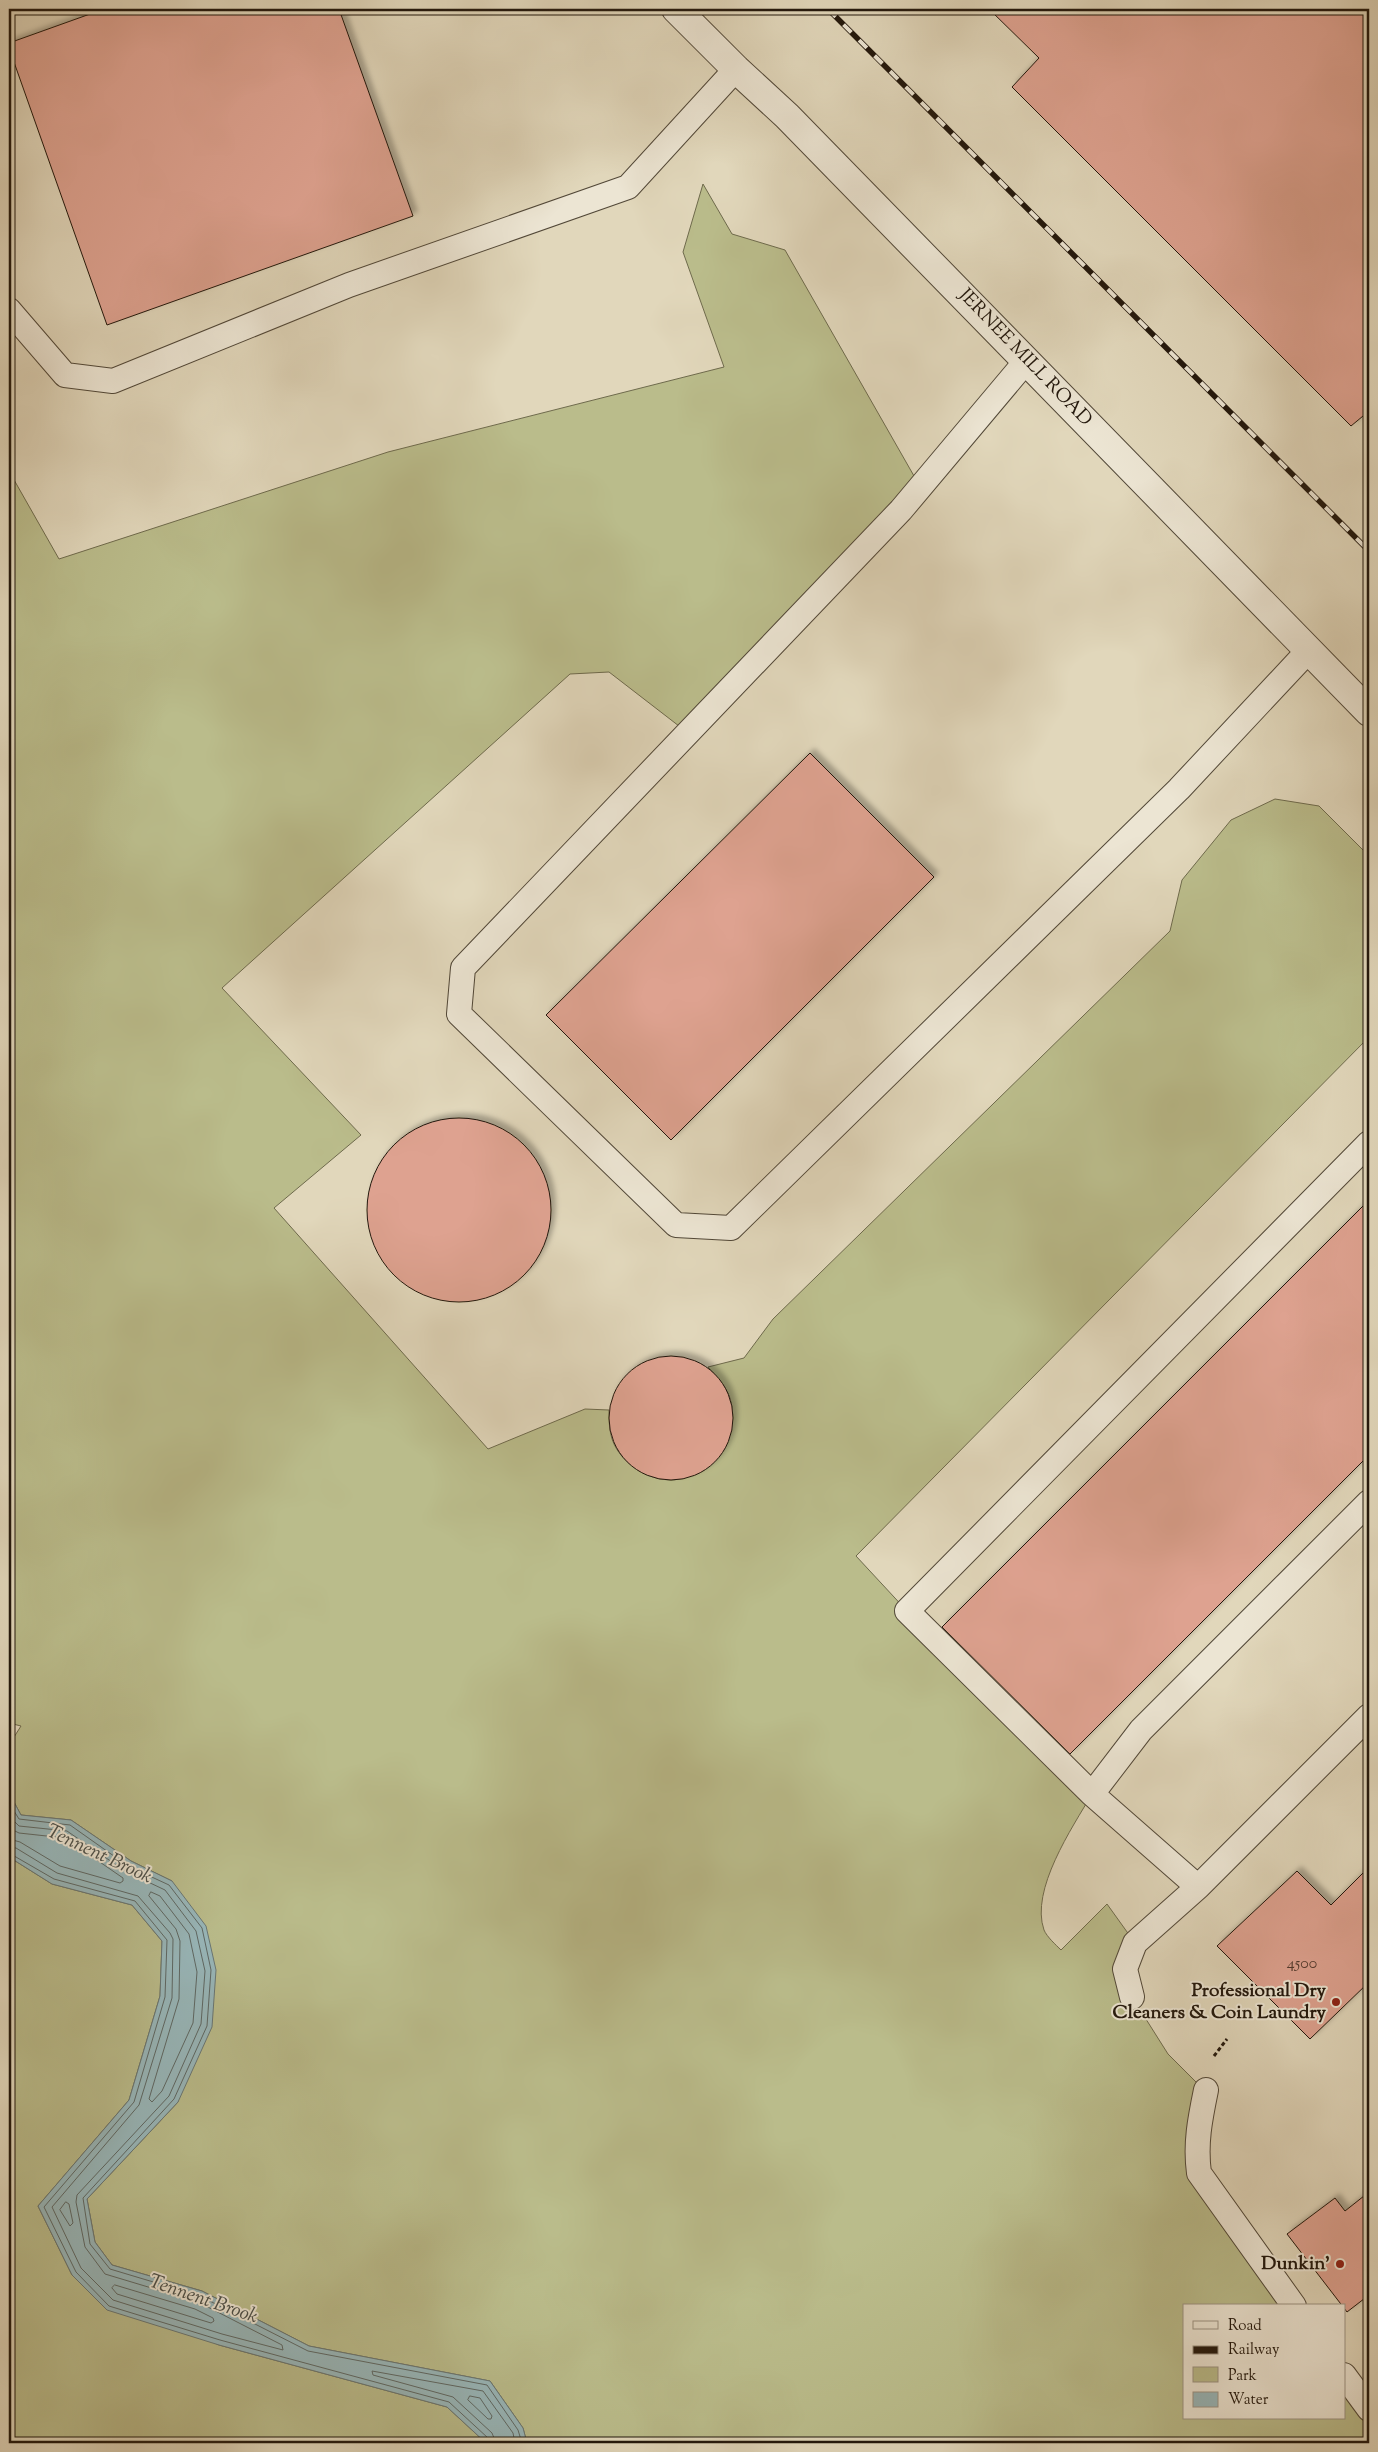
<svg xmlns="http://www.w3.org/2000/svg" width="1378" height="2452" font-family="'Sorts Mill Goudy',serif">
<style>
.green{fill:#babc8b;stroke:#6e6a4c}
.water{fill:#98b7ba;stroke:#697775}
.lines{fill:none;stroke-linecap:round;stroke-linejoin:round}
.shore{stroke:#5e6864;stroke-width:1}
.building{fill:#dea290;stroke:#23180d;filter:url(#shadow)}
.service-casing{stroke:#524838;stroke-width:26}
.tertiary-casing{stroke:#524838;stroke-width:30}
.path{stroke:#23180d;stroke-width:3;stroke-dasharray:4 2.5;stroke-linecap:butt}
.service{stroke:#ece5d3;stroke-width:24}
.tertiary{stroke:#ece5d3;stroke-width:28}
.rail-casing{stroke:#23180d;stroke-width:5.5}
.rail{stroke:#ece5d3;stroke-width:4;stroke-dasharray:11;stroke-linecap:butt}
.poi-dot{fill:#8f2418;stroke:#ece5d3;stroke-width:2}
.labels{text-anchor:middle;dominant-baseline:central;stroke-width:4;stroke-linejoin:round;paint-order:stroke}
.number-label{font-size:16px;fill:#523a2e}
.street-label{font-size:19px;fill:#23180d;stroke:#ece5d3}
.poi-label{font-size:19px;font-weight:bold;fill:#23180d;stroke:#ece5d3;text-anchor:end}
.water-label{font-size:20px;font-style:italic;fill:#4c504a;stroke:#ece5d3}
</style>
<defs>
<filter id="shadow"><feDropShadow dx="4.5" dy="-4.5" stdDeviation="2.5" flood-color="#0004"/></filter>
</defs>
<rect width="100%" height="100%" fill="#e1d7bb"/>
<filter id="stains"><feTurbulence type="fractalNoise" baseFrequency=".004" numOctaves="4"/><feColorMatrix values="0 0 0 0 .2 0 0 0 0 .09 0 0 0 0 .02 0 0 0 .5 -.17"/></filter>
<radialGradient id="worn" r=".72"><stop offset=".6" stop-color="#630" stop-opacity="0"/><stop offset="1" stop-color="#630" stop-opacity=".3"/></radialGradient>
<path class="green" d="M703 184 732 234 785 250 922 490 688 733 609 672 570 674 222 988 361 1135 274 1208 488 1449 585 1409 609 1410C609 1421 609 1433 614 1444 625 1468 658 1486 684 1478 718 1469 739 1436 731 1402 728 1388 717 1377 708 1367L744 1358 773 1319 1170 931 1182 880 1231 820 1275 799 1319 806 1369 856V1037L856 1556 907 1611 1092 1794C1072 1828 1030 1890 1044 1930 1047 1937 1056 1945 1061 1950L1107 1904 1135 1943 1132 1997 1168 2054 1199 2085 1196 2152 1294 2306H1184V2418H1344V2375L1369 2409V2443H527L523 2428 490 2381 309 2346 202 2291 112 2265 95 2242 87 2199 178 2102 172 1881 131 1861 71 1820 21 1815 9 1793V1745L21 1726 9 1723V471L59 559 388 452 724 367 683 252Z
M9 1857 52 1884 132 1905 162 1941 160 1996 129 2100 38 2206 72 2275 219 2345 447 2407 486 2443H9Z"/>
<path class="water" d="M9 1793 21 1815 71 1820 131 1861 172 1881 206 1926 216 1970 212 2027 178 2102 87 2199 95 2242 112 2265 202 2291 309 2346 490 2381 523 2428 527 2443H486L447 2407 219 2345 107 2310 72 2275 38 2206 129 2100 160 1996 162 1941 132 1905 52 1884 9 1857Z"/>
<g class="lines">
<path class="shore" d="M9 1803 19 1819 70 1825 128 1866 169 1885 202 1928 211 1970 207 2026 174 2099 83 2198 90 2244 110 2269 200 2296 308 2351 487 2385 518 2430 522 2443
M9 1816 19 1826 67 1831 125 1871 165 1890 196 1931 205 1971 201 2024 169 2096 77 2195 76 2202 85 2247 105 2274 198 2302 282 2345 283 2350 222 2334 113 2300 81 2268 52 2207 139 2105 172 1998 173 1939 170 1933 138 1896 57 1873 16 1848 9 1847
M9 1828 19 1833 65 1838 123 1878V1881L120 1883 60 1866 20 1842 9 1839
M9 1853 54 1879 135 1901 167 1940 165 1997 134 2102 44 2207 76 2272 109 2306 220 2340 449 2402 488 2438 489 2443
M151 1892 160 1896 189 1934 197 1972 193 2023 162 2091 152 2102 149 2099 179 1999 180 1941 176 1929 149 1896Z
M66 2202 69 2204 73 2223 70 2226 60 2210Z
M115 2285 195 2309 213 2318 214 2321 211 2323 117 2294 112 2288Z
M470 2396 480 2398 492 2416 491 2419H488L468 2400Z
M496 2443 492 2433 453 2397 373 2375 372 2371 483 2391 513 2433 515 2443"/>
</g>
<path class="building" d="M104 9H339L413 216 107 325 9 48V43Z
M989 9H1369V411L1351 426 1012 87 1039 58Z
M810 753 934 877 671 1140 546 1015Z
M367 1210a92 92 0 1 1 184 0a92 92 0 1 1-184 0Z
M1369 1200V1455L1070 1754 942 1627Z
M609 1418a62 62 0 1 1 124 0a62 62 0 1 1-124 0Z
M1369 1867V1982L1310 2039 1217 1946 1297 1871 1331 1905Z
M1369 2192V2295L1347 2312 1287 2234 1335 2198 1345 2211Z"/>
<g class="lines">
<defs>
<path id="service" d="M9 310 65 375 113 381 349 285 628 187 736 69
M1027 360 901 510 463 968 459 1014 676 1225 731 1228 1179 789 1309 650
M1092 1794 907 1611 1369 1143
M1198 1887 1369 1716
M1132 1997 1125 1969 1135 1943 1198 1887 1092 1794 1141 1730 1369 1502
M1206 2090C1200 2119 1195 2144 1199 2173L1294 2306
M1344 2375 1369 2409"/>
<path id="tertiary" d="M676 9 736 69 787 116 1369 712"/>
</defs>
<use href="#service" class="service-casing"/>
<use href="#tertiary" class="tertiary-casing"/>
<path class="path" d="M1214 2056 1227 2039"/>
<use href="#service" class="service"/>
<use href="#tertiary" class="tertiary"/>
<defs>
<path id="rail" d="M828 9 1369 551"/>
</defs>
<use href="#rail" class="rail-casing"/>
<use href="#rail" class="rail"/>
</g>
<g class="poi-dot">
<circle cx="1336" cy="2002" r="5"/>
<circle cx="1340" cy="2264" r="5"/>
</g>
<g class="labels">
<g class="number-label">
<text x="1302" y="1964">4500</text>
</g>
<g class="street-label">
<text transform="translate(1025 358) rotate(46)">JERNEE MILL ROAD</text>
</g>
<g class="poi-label">
<text x="1326" y="1991">Professional Dry<tspan x="1326" dy="22">Cleaners &amp; Coin Laundry</tspan></text>
<text x="1330" y="2264">Dunkin'</text>
</g>
<g class="water-label">
<text transform="translate(99 1855) rotate(25)">Tennent Brook</text>
<text transform="translate(203 2300) rotate(19)">Tennent Brook</text>
</g>
</g>
<rect width="1378" height="2452" fill="none" stroke="#e1d7bb" stroke-width="30"/>
<rect x="10" y="10" width="1358" height="2432" fill="none" stroke="#23180d" stroke-width="2.5"/>
<rect x="15" y="15" width="1348" height="2422" fill="none" stroke="#23180d"/>
<rect x="1183" y="2304" width="162" height="115" fill="#ece5d3" stroke="#9c9384"/>
<rect x="1193" y="2321" width="25" height="8" fill="#ece5d3" stroke="#9c9384"/>
<text x="1228" y="2330" font-size="15" fill="#23180d">Road</text>
<rect x="1193" y="2346" width="25" height="8" fill="#23180d" stroke="#9c9384"/>
<text x="1228" y="2354" font-size="15" fill="#23180d">Railway</text>
<rect x="1193" y="2367" width="25" height="15" fill="#babc8b" stroke="#9c9384"/>
<text x="1228" y="2380" font-size="15" fill="#23180d">Park</text>
<rect x="1193" y="2392" width="25" height="15" fill="#98b7ba" stroke="#9c9384"/>
<text x="1228" y="2404" font-size="15" fill="#23180d">Water</text>
<rect width="100%" height="100%" filter="url(#stains)"/>
<rect width="100%" height="100%" fill="url(#worn)"/>
</svg>
